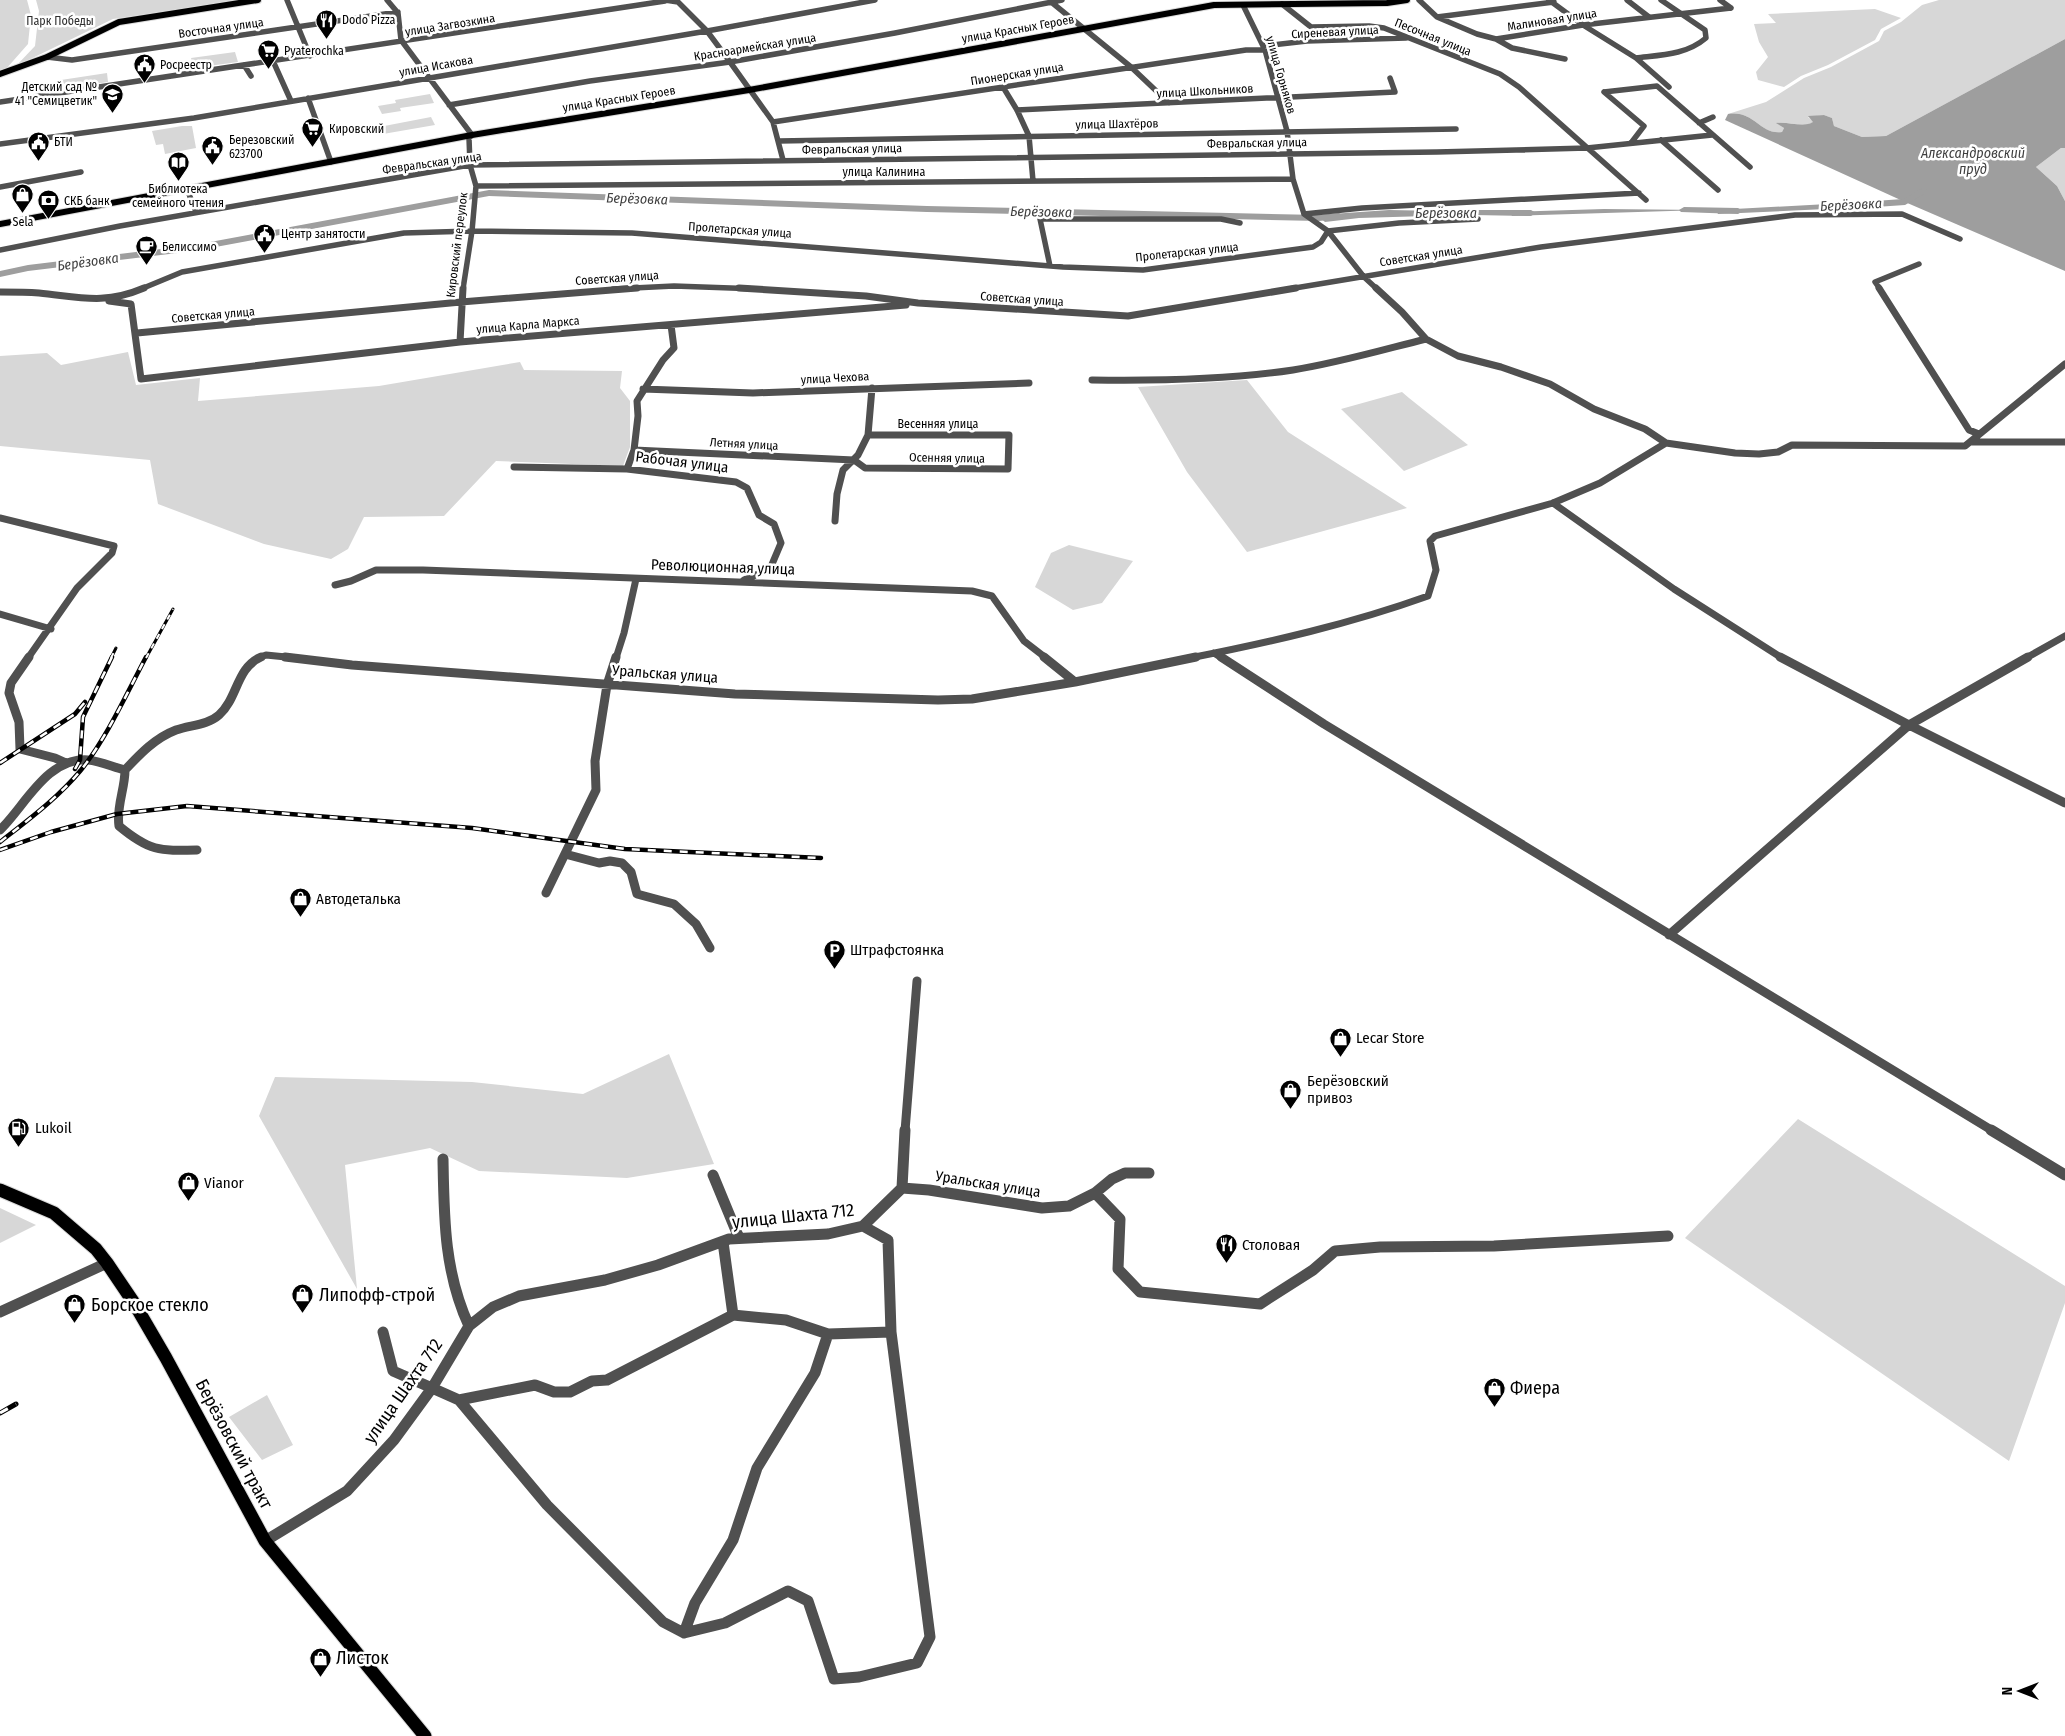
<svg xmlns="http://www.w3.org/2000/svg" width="2065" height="1736" font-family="'Fira Sans Condensed',sans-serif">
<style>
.green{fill:#d7d7d7}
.water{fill:#9e9e9e}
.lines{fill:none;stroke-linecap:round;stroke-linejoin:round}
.river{fill:#9e9e9e;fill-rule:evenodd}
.major-far1-casing{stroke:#dbdbdb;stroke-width:8}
.major-casing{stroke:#dbdbdb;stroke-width:15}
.minor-far3{stroke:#505050;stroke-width:5.5}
.minor-far2{stroke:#505050;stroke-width:7}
.minor-far1{stroke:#505050;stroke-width:9}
.minor{stroke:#505050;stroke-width:11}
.major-far1{stroke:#000;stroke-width:6}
.major{stroke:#000;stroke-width:13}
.rail-far2-casing{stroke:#000;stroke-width:3}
.rail-far1-casing{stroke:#000;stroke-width:4.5}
.rail-casing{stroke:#000;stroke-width:5}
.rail-far2{stroke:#fff;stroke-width:2;stroke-dasharray:5.5;stroke-linecap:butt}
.rail-far1{stroke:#fff;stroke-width:2.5;stroke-dasharray:8;stroke-linecap:butt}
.rail{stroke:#fff;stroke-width:3;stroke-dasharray:9;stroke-linecap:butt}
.labels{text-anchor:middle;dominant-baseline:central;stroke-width:5;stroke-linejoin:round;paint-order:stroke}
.far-poi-label{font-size:12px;fill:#000;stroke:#fff;text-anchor:start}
.far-street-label{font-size:12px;fill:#000;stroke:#fff}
.far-park-label{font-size:12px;fill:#2e2e2e;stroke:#fff}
.far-water-label{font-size:14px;font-style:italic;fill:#3f3f3f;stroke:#fff}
.street-label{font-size:15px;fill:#000;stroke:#fff}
.poi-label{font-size:15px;fill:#000;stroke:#fff;text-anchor:start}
.near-street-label{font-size:18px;fill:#000;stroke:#fff}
.near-poi-label{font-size:18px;fill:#000;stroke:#fff;text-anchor:start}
</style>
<rect width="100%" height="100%" fill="#fff"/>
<path class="green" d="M0 0H27L31 15 28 44 6 69 0 70Z
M36 0H243L113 19 16 66 35 46 39 11Z
M1939 0H2065V39L1886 136 1862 137 1834 126 1832 118 1824 115 1808 117 1814 122C1802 128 1789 121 1777 123L1784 128 1782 132C1759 135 1755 110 1728 114L1766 102 1804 78 1831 67 1879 41 1884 31 1901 22 1922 5Z
M1875 9 1901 18 1881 29 1875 40 1828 65 1801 76 1784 87 1758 80 1756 72 1768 57 1759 42 1754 24 1776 23 1768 14Z
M235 52 238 62 194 68 191 58Z
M107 73 108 82 62 89 61 80Z
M430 94 434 103 400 108 401 111 382 114 378 106 396 103 395 100Z
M431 117 435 125 383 134 379 127Z
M182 126H192L196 148 165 154 163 144 156 145 152 131Z
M2061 148H2065V201L2057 186 2036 167Z
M128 352 136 385 200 378 198 401 379 386 520 362 524 370 622 371 620 388 630 401V447L623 466 496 461 444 516 364 517 348 549 331 559 264 544 158 504 150 460 0 446V356L47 353 61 365Z
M1247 380 1288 432 1407 508 1247 552 1187 472 1138 387Z
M1402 392 1409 398 1468 445 1404 471 1341 409Z
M1069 545 1133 561 1102 603 1073 610 1035 587 1051 553Z
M669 1054 714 1164 627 1178 479 1171 430 1148 345 1165 357 1289 259 1116 275 1077 472 1082 583 1094Z
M1798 1119 2065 1286V1303L2009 1461 1685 1238Z
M0 1208 36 1225 0 1243Z
M267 1395 293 1445 262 1460 229 1417Z"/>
<path class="water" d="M2065 39V148H2061L2036 167 2057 186 2065 201V271L1905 202 1725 120 1728 114C1755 110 1759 135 1782 132L1784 128 1776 123C1788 121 1803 128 1813 122L1808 116 1824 115 1832 118 1834 126 1862 137 1886 136Z
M1864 202 1869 207 1718 214 1716 210Z
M1604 209 1703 210 1512 216 1510 212Z
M1389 210 1496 212 1495 214 1359 218 1325 222 1317 215Z"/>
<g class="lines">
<path class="river" d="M1923 188 1928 191 1926 193 1905 205 1846 209 1841 206 1846 203 1903 199Z
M489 190 927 206 1319 215 1339 213 1344 216 1339 219 1319 221 927 212 489 196 194 251 28 271 0 277V271L28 265 194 245Z
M1684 207 1738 208 1743 211 1738 214 1681 212 1679 210Z
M1477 210H1531L1536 213 1531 216 1474 215V211Z"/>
<defs>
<path id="major-far1" d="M0 74 47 57 119 22 258 0
M0 224 472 135 749 90 1214 5 1387 3 1407 0"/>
<path id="major" d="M0 1190 54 1213 96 1249 107 1263 134 1303 166 1358 265 1541 425 1736"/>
</defs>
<use href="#major-far1" class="major-far1-casing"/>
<use href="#major" class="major-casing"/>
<path class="minor-far3" d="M287 0 310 56
M387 0 398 13 401 40 472 135 469 138 470 165 476 186 472 231 463 289
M665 0 678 2 707 31 730 62 773 122 783 160
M1419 0 1437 17 1477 34 1496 39 1512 48 1565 59
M1549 0 1583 25 1636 58 1669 87
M1627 0 1649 17
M1720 0 1731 8
M1050 1 1131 67 1169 103
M1282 4 1311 27 1369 26 1384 28 1500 74 1519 87 1646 200
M1243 5 1265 50 1287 131 1293 179 1304 214
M1437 17 1554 2
M1496 39 1583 25 1731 8
M1264 46 1307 41 1406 38
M47 57 72 60 398 12
M1636 58C1661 55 1686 55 1706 38L1705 30 1661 0
M273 61 291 101
M244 65 251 76
M1003 87 1017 110 1029 136 1033 181
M1604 92 1657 86 1750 167
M1604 92 1644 126 1631 143
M308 98 331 162
M0 102 665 1
M449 105 590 81 730 62 895 33 1062 0
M1017 110 1395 92 1390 78
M773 122 1246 50H1265
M1699 123 1713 117
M1661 140 1718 190
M779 141 1456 129
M0 144 194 118 707 31 875 0
M476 186 1293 179
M0 187 81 172
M187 189 196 212
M1304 214 1328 231 1364 277 1377 289
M1304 214 1362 208 1639 193
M0 250 120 226 470 165 1437 152 1587 148 1712 135
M1050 266 1040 219H1221L1240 223
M141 289 182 272 404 233 472 231 632 233 1063 267 1143 270 1313 247 1321 242 1328 231 1399 223 1478 219
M613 289 674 286 759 289
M1289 289 1541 247 1795 215 1902 214 1960 239
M1880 289 1875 282 1919 264"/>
<path class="minor-far2" d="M739 288 866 296 918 303 1128 316 1296 288
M1376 288 1402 312 1426 339 1458 356 1501 367 1550 384 1594 409 1645 429 1666 443 1735 453 1759 454 1778 452 1792 445 1965 446 2065 364
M1879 288 1969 430 1979 434
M0 292C13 292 26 292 39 293 80 297 104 305 144 288
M109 301 131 304 141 379 460 342 906 305
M137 333 461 302 637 288
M460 342 463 288
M1092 380C1159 381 1227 380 1293 370 1338 363 1382 350 1426 339
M643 389 753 393 1029 383
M1971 442H2065
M634 450 854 460
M854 460 865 468 1008 469 1009 435H868
M514 467 627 469 736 482 747 488 759 515 774 524 781 543 770 569 744 580
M627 469 634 450 638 416 637 401 663 360 674 348 671 325
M1553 503 1674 589 1782 658
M0 518 114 546 112 553 77 588 28 658
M835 521 837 494 843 470 858 455 868 435 872 388
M335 585 351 581 376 570H423L972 591 992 596 1024 641 1046 658
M0 614 51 629
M1214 653 1222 658
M258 658 266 655 296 658
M616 658 624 633 636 579
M1190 658C1271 642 1350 624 1428 596L1436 570 1430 541 1435 536 1553 503 1600 483 1666 443
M2026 658 2065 636"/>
<path class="minor-far1" d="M29 657 11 683 9 693 19 722 20 749 55 758 66 763
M285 657 352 665 735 694 938 700 972 699 1075 682 1196 657
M1044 657 1075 682
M1221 657 1324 724 1993 1131
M1780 657 1909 725 2065 803
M0 830C25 806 47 757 88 760 100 761 113 767 125 770
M197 850C159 851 149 851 119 826 116 807 125 789 125 770 140 754 155 738 176 730 190 725 208 725 219 715 238 698 236 668 261 657
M565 854 599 863 610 861 622 863 631 872 637 894 674 904 696 924 710 948
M546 893 596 790 595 761 607 685 616 657
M1669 935 1909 725 2028 657
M905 1131 917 981"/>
<path class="minor" d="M1991 1130 2065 1175
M443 1159C444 1217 444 1272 469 1326
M713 1175 739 1238
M902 1188 929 1190 1042 1208 1069 1206 1095 1193 1112 1179 1125 1173H1149
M1095 1193 1120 1219 1118 1269 1140 1292 1260 1304 1313 1270 1335 1251 1380 1247 1494 1246 1668 1236
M863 1226 902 1188 905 1130
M863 1226 888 1240 891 1332 930 1637 917 1663 859 1677 834 1679 808 1601 788 1591 725 1623 684 1633 663 1622 547 1505 459 1400 432 1388 469 1326 493 1307 519 1296 605 1280 658 1265 729 1239 828 1234Z
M723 1242 733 1315
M0 1312 107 1263
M383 1332 393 1371 432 1388
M459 1400 535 1385 554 1392H570L592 1381 607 1380 733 1315 786 1320 828 1334 891 1332
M265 1541 347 1491 394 1440 432 1388
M684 1633 695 1603 733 1540 757 1468 815 1373 828 1334"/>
<use href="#major-far1" class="major-far1"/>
<use href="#major" class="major"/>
<defs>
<path id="rail-far2" d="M111 658 116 648
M146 658 173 609"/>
<path id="rail-far1" d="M0 763 75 714 85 702
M75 769 80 760 83 717 112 657
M0 842C28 820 58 798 81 770 106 739 127 693 146 657
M0 850 51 832 117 814 187 806 472 828 625 849 821 858"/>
<path id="rail" d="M0 1413 16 1404"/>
</defs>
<use href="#rail-far2" class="rail-far2-casing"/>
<use href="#rail-far1" class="rail-far1-casing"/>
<use href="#rail" class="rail-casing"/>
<use href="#rail-far2" class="rail-far2"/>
<use href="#rail-far1" class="rail-far1"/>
<use href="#rail" class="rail"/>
</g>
<defs>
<symbol id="restaurant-pin" viewBox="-11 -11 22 30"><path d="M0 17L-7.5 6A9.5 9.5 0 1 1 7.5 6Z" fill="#000" stroke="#fff"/><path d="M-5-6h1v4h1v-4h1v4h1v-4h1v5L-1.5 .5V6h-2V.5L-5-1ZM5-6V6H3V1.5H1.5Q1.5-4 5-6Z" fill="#fff"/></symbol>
<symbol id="supermarket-pin" viewBox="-11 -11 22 30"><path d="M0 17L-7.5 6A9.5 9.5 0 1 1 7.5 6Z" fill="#000" stroke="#fff"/><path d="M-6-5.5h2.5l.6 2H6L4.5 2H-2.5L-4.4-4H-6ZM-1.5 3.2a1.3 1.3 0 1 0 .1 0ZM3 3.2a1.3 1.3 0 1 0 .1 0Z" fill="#fff"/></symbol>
<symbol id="civic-pin" viewBox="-11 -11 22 30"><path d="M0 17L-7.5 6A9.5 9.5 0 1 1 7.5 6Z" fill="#000" stroke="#fff"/><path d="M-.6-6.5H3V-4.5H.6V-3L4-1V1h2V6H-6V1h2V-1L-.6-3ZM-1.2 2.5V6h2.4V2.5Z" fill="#fff"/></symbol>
<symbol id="school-pin" viewBox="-11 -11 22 30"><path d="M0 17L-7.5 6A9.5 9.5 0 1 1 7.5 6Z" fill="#000" stroke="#fff"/><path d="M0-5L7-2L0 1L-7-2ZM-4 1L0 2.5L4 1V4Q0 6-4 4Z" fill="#fff"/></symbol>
<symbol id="library-pin" viewBox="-11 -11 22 30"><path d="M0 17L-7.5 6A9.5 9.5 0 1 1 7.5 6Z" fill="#000" stroke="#fff"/><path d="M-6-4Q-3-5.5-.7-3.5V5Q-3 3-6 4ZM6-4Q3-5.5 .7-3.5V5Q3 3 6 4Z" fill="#fff"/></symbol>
<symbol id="shop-pin" viewBox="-11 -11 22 30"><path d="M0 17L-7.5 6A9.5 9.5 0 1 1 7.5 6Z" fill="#000" stroke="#fff"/><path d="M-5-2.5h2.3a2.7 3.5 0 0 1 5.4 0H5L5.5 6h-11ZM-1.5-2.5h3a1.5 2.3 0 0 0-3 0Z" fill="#fff"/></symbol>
<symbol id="bank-pin" viewBox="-11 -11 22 30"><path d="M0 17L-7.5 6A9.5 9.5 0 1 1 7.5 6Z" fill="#000" stroke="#fff"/><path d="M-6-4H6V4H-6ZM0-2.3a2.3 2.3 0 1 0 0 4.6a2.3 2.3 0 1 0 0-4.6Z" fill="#fff"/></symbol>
<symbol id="cafe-pin" viewBox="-11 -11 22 30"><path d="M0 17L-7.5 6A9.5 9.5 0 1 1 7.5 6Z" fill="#000" stroke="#fff"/><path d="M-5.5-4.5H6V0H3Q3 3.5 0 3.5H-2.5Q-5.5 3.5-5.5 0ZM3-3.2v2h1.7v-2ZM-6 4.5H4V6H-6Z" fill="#fff"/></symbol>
<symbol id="parking-pin" viewBox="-11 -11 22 30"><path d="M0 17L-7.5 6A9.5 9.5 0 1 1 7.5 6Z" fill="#000" stroke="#fff"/><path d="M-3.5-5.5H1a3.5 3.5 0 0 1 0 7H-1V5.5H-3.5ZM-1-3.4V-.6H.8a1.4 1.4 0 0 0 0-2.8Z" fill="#fff"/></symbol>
<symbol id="fuel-pin" viewBox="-11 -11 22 30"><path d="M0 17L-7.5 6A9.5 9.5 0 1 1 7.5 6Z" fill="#000" stroke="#fff"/><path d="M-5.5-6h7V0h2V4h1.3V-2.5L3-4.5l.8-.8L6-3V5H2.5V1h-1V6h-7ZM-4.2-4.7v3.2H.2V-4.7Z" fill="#fff"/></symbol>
</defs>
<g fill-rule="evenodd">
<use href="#restaurant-pin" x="314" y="8" width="25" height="34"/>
<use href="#supermarket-pin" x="256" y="38" width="25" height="34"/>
<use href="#civic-pin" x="132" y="52" width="25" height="34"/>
<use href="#school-pin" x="100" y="82" width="25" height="34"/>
<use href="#supermarket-pin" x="300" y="116" width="25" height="34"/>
<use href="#civic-pin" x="26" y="130" width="25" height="34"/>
<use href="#civic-pin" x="200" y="134" width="25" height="34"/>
<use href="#library-pin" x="166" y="150" width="25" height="34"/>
<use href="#shop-pin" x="10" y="182" width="25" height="34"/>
<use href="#bank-pin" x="36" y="188" width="25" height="34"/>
<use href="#civic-pin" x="252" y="222" width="25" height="34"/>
<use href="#cafe-pin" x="134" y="234" width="25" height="34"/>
<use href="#shop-pin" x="288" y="886" width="25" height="34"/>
<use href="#parking-pin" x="822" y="938" width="25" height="34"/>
<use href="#shop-pin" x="1328" y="1026" width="25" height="34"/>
<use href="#shop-pin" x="1278" y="1078" width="25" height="34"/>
<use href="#fuel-pin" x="6" y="1116" width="25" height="34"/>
<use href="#shop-pin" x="176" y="1170" width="25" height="34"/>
<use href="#restaurant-pin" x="1214" y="1232" width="25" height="34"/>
<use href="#shop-pin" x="290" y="1282" width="25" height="34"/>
<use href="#shop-pin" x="62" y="1292" width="25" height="34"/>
<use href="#shop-pin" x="1482" y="1376" width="25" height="34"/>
<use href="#shop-pin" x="308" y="1646" width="25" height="34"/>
</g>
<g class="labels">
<g class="far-poi-label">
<text x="342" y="20">Dodo Pizza</text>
<text x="284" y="51">Pyaterochka</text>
<text x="160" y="65">Росреестр</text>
<text x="97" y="87" text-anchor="end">Детский сад №<tspan x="97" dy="14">41 "Семицветик"</tspan></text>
<text x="329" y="129">Кировский</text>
<text x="229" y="140">Березовский<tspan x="229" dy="14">623700</tspan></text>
<text x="54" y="142">БТИ</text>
<text x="178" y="189" text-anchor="middle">Библиотека<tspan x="178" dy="14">семейного чтения</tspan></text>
<text x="64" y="201">СКБ банк</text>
<text x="23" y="222" text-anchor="middle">Sela</text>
<text x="281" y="234">Центр занятости</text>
<text x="162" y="247">Белиссимо</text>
</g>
<g class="far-street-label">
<text transform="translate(1552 20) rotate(-9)">Малиновая улица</text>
<text transform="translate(450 25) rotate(-9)">улица Загвозкина</text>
<text transform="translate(221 28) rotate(-8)">Восточная улица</text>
<text transform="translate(1018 29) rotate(-10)">улица Красных Героев</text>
<text transform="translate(1335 32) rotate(-3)">Сиреневая улица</text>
<text transform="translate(1433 37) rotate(22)">Песочная улица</text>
<text transform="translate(755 47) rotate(-9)">Красноармейская улица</text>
<text transform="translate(436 66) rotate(-10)">улица Исакова</text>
<text transform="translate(1017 74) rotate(-9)">Пионерская улица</text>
<text transform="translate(1281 75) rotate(74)">улица Горняков</text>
<text transform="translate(1205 91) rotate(-3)">улица Школьников</text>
<text transform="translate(619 99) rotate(-9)">улица Красных Героев</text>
<text transform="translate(1117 124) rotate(-1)">улица Шахтёров</text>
<text transform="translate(1257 143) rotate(-1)">Февральская улица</text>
<text transform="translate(852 149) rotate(-1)">Февральская улица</text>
<text transform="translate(432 163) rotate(-8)">Февральская улица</text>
<text x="884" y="172">улица Калинина</text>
<text transform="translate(740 230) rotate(4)">Пролетарская улица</text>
<text transform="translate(457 245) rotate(-83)">Кировский переулок</text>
<text transform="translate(1187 252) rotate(-6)">Пролетарская улица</text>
<text transform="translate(1421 256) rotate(-9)">Советская улица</text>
<text transform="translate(617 278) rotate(-4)">Советская улица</text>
<text transform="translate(1022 299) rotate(4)">Советская улица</text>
<text transform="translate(213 315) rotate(-5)">Советская улица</text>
<text transform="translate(528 325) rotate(-5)">улица Карла Маркса</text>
<text transform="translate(835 378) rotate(-3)">улица Чехова</text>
<text x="938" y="424">Весенняя улица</text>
<text transform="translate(744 444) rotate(3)">Летняя улица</text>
<text transform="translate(947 458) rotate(1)">Осенняя улица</text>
</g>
<g class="far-park-label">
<text x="60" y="21">Парк Победы</text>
</g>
<g class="far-water-label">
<text x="1973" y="153">Александровский<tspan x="1973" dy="16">пруд</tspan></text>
<text transform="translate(637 199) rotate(2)">Берёзовка</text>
<text transform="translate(1851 205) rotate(-3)">Берёзовка</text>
<text transform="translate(1041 212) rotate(1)">Берёзовка</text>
<text x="1446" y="213">Берёзовка</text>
<text transform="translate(88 262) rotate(-8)">Берёзовка</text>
</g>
<g class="street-label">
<text transform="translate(682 462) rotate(7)">Рабочая улица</text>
<text transform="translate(723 567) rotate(2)">Революционная улица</text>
<text transform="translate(665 674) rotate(4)">Уральская улица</text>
<text transform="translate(988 1184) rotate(9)">Уральская улица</text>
</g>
<g class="poi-label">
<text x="316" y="899">Автодеталька</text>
<text x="850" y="950">Штрафстоянка</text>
<text x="1356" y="1038">Lecar Store</text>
<text x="1307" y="1081">Берёзовский<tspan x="1307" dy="17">привоз</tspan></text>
<text x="35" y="1128">Lukoil</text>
<text x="204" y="1183">Vianor</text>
<text x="1242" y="1245">Столовая</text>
</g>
<g class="near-street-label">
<text transform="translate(793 1216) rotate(-6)">улица Шахта 712</text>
<text transform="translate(403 1391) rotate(-55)">улица Шахта 712</text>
<text transform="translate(234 1444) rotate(62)">Берёзовский тракт</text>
</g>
<g class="near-poi-label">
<text x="319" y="1295">Липофф-строй</text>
<text x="91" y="1305">Борское стекло</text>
<text x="1510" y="1388">Фиера</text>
<text x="336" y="1658">Листок</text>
</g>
</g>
<g transform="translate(2020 1691) rotate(270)" stroke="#ffffff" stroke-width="4" paint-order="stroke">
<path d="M0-4L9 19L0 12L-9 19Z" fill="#000000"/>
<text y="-8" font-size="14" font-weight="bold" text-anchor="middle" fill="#000000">N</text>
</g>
</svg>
